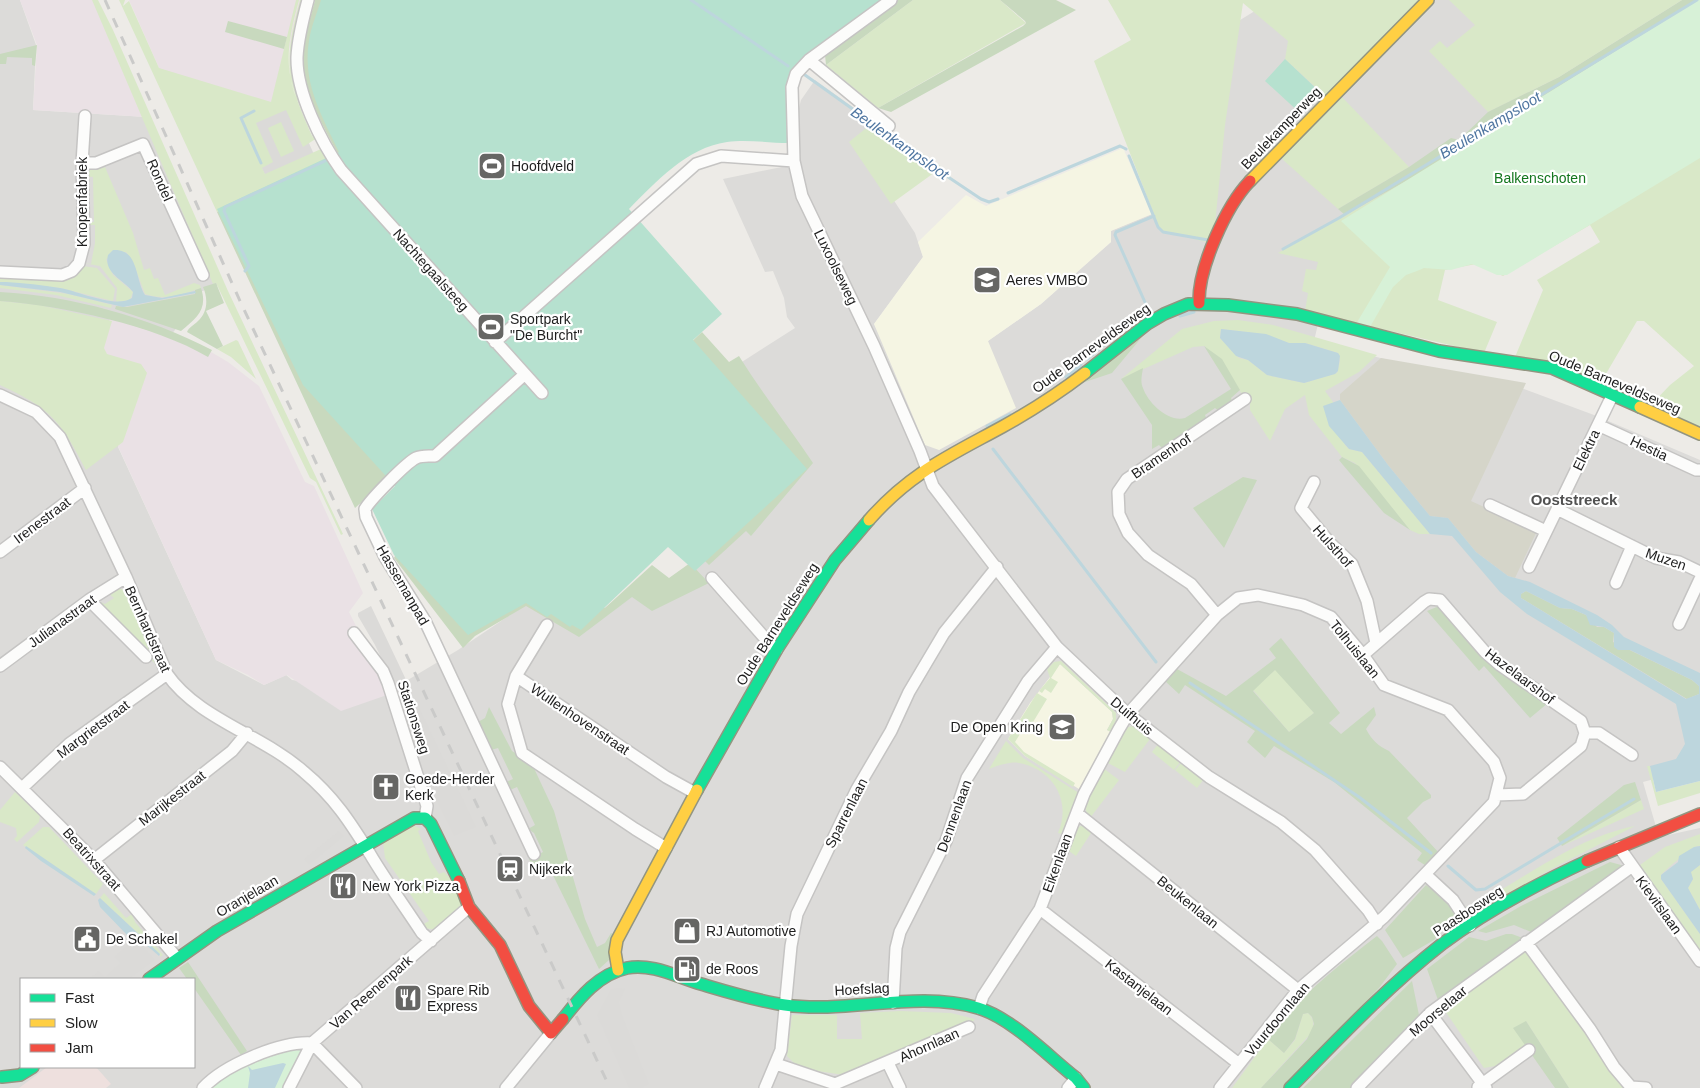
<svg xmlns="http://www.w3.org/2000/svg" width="1700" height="1088" font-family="Arial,sans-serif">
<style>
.residential{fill:#dcdbd9;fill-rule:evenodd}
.commercial{fill:#eee0de}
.industrial{fill:#eae1e5}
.education{fill:#f5f5e3}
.religious{fill:#dbdad8}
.construction{fill:#d5d5c9}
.grass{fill:#d9e8c8;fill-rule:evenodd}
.forest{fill:#c8d9be;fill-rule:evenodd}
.park{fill:#d7f1d7}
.pitch{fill:#b6e1cf}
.water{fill:#bdd6dd;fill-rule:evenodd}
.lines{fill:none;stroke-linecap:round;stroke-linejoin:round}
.stream{stroke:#bdd6dd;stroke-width:3}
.street-casing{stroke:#c5c4c3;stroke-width:14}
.fast-casing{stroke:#939580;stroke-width:14}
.slow-casing{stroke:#939580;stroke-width:14}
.jam-casing{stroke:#939580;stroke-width:14}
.street{stroke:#fcfcfb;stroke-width:11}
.fast{stroke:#16e098;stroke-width:11}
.slow{stroke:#ffcf43;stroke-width:11}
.jam{stroke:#f24e42;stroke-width:11}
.rail{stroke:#cacac9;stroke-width:3;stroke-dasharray:10 10;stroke-linecap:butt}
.labels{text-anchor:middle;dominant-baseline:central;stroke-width:4.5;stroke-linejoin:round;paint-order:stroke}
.street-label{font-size:14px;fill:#1e1e1e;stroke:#fff}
.poi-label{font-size:14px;fill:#1e1e1e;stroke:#fff;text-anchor:start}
.park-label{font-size:14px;fill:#13761e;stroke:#fff}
.water-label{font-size:15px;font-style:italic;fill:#4e75a0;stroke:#fff}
.neighbourhood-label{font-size:15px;font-weight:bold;fill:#515151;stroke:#fff}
</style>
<rect width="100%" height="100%" fill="#edebe7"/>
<path class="residential" d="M0 0H20L36 45 33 110 146 117 219 285 200 292 199 299 171 335 118 447 216 660 264 685 286 675 292 680 386 693 458 650 535 598 579 625 619 598 660 590 737 532 734 367 795 328 787 317 784 298 773 271 765 272 723 179 801 163 797 116 801 100 815 80 854 108 874 128 856 142 915 233 923 257 874 324 939 450 944 446 988 341 1041 304 1111 242 1110 231 1152 214 1159 207 1196 47 1273 0H1468L1537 106 1333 260 1314 341 1451 376 1513 385 1594 415 1700 460V767L1643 782 1659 837 1700 828V1088H0ZM21 979H194V1067H21Z"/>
<path class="commercial" d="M47 1067H96L111 1084 106 1088H19Z"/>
<path class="industrial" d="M20 0H95L146 117 33 110 37 45Z
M129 0H303L273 106 160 70Z
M110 318 206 349 228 362 259 386 305 482 314 486 363 593 349 612 381 676 387 695 341 711 287 675 264 685 248 675 216 660 117 444 99 356Z"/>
<path class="education" d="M1123 148 1152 214 1111 231V242L1041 304 988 341 1016 408 939 450 925 445 874 324 923 257 918 242 966 195 986 206Z
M1060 664 1112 712 1113 719 1107 730 1111 732 1079 789 1025 756 1008 739 1030 703Z"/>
<path class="religious" d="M290 100 316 159 268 181 261 167 266 165 246 120Z
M371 606 476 827 454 836 422 772 415 752 421 748 410 726 408 713 375 645 358 616V613Z
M339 831 344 836 309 865 304 859Z
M136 938 155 960 129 979H89L99 971 105 977 120 963 114 957Z
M619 988 625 989 619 1002 622 1015 649 1084 642 1088H629L597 1015 611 989Z"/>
<path class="construction" d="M1381 358 1526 383 1471 501 1537 531 1515 578 1508 576 1476 552 1448 518 1430 516 1388 465 1340 400V394Z"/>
<path class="grass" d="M92 0H98L113 30 228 291 343 534 341 535 316 482 310 478 216 283 213 284Z
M119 0H125L123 6 129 1 159 68 271 102 296 0H299C281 65 287 78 313 138 309 123 300 108 294 92 284 61 292 30 300 0H305L295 39 317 138 303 147 286 110 256 123 273 162 262 168 265 174 321 149 334 166 217 212Z
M913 0H1000L1026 23 878 108 826 65Z
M1108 0H1422L1326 97 1285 59 1288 41 1243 3 1225 125 1213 244 1160 230 1094 61 1131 40Z
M1449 0H1682L1559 77 1488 112 1429 51 1440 41 1447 48 1475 25Z
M1700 2V430L1649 407 1670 385 1694 366 1644 321H1637L1600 384 1515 357 1543 290 1537 280 1600 242 1590 225 1503 276 1476 264 1445 270 1438 300 1497 322 1484 353 1305 311 1308 293 1302 291 1306 269 1316 270 1318 262 1278 253 1417 175Z
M1342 97 1409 167 1338 209 1281 158Z
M875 121 942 167 891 204 849 142Z
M281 122 294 151 281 157 268 128Z
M100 166 102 168 105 167 133 233 144 270 150 268 154 279 158 278 165 295 194 283 200 285 201 288C183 294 165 301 145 294L133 262 126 252 106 259 113 275 133 292 130 300 116 302 117 288 100 266 83 263 91 264 95 243V225H88V222H94L93 177 86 176 90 170Z
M82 266 97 268 115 289 113 301 60 288 0 282V276L43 277Z
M0 285 68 294 112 305 111 308 56 295 0 288Z
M0 301 39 305 112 321 104 348 107 354 141 364 147 373 123 442 86 470C61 421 50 408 0 385Z
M1238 320 1273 325 1377 355 1359 372 1325 391 1333 402 1345 445 1349 449 1362 452 1430 534H1419L1410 530 1355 463 1342 457 1309 415 1305 395 1285 409 1270 441 1250 410V404L1205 346 1193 347 1121 379 1182 329 1214 321ZM1221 329 1261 334 1289 343H1305L1338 353 1340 361 1337 373 1304 383 1267 375 1248 360 1239 358 1220 338Z
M236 340 238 341 256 379 231 357 217 349Z
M116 588 125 590 146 642 150 644 159 664 157 666 98 601 105 604 114 598 108 593Z
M1061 661 1116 713V720L1111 732 1107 730 1113 719 1112 712 1060 664 1051 678 1058 682 1051 693 1045 689 1042 693 1039 691 1050 678 1047 669 1054 662Z
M1276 669 1314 713 1289 732 1253 690Z
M1037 693 1047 699 1027 732 1023 729 1015 742 1024 752 1075 783 1073 787 1025 756 1008 739Z
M1133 726 1150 739 1125 772 1106 762 1124 728Z
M1006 741 1023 758 1079 793 1061 834 1058 833C1072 801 1053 769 1019 763 1011 761 996 766 989 769Z
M1159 743 1181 761 1174 770 1152 752Z
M1182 762 1204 779 1197 788 1175 770Z
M1647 766H1650L1656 792 1700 781V793L1658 806Z
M1103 768 1119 780 1090 818C1077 805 1096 781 1103 768Z
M15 792 40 816 39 822 17 842 14 839 17 836 16 828 0 822V810Z
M1641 800 1644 809 1562 846Z
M413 825 421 829 418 831 431 862 439 874 444 872 454 882 462 905 436 930 425 928 422 925 429 921 385 858 383 842Z
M1083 825 1093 830 1076 856 1066 849 1074 829Z
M1635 826 1551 869 1473 915 1466 907 1480 902C1530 874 1579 837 1635 826Z
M43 827H49L103 884 96 894 23 845Z
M1700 834V846H1697C1685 854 1670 865 1661 875V879L1700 934V951L1640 865 1665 847Z
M1700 865V910L1688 888 1693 879 1690 872Z
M104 893 126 918 132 914 135 922 163 955 160 957V954L100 898Z
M1526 950 1628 1088H1569L1526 1021V1047L1495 1066 1484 1068 1441 1005Z
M900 1011 951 1013 975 1019 971 1024 968 1021 844 1075 811 1070 794 1063 787 1056 792 1015H837V1039H862L860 1013Z
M1308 1013C1314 1019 1314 1024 1312 1032L1261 1088H1232L1268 1039 1284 1053 1295 1040 1303 1014Z"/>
<path class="forest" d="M315 0H321L340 157C323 127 301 88 303 53 304 35 311 17 315 0Z
M896 0H913L826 65 825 55Z
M1000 0H1056L1076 10 891 112 878 108 1023 26 1026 23 1025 21Z
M1682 0H1700L1417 175 1345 215 1338 209 1409 167 1451 138 1459 140 1488 112 1559 77Z
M228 21 287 37 284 49 225 32Z
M37 45 35 66 32 65V58L7 57 6 64H0V54Z
M224 209 414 455 355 508 217 212Z
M216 283 224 303 206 311 223 346 217 349 187 332C189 327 194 325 198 321 208 312 208 298 203 287Z
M201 288C208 309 197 318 181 331L115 309 116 306 127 307 195 294V290Z
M0 292C73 296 148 317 212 350L208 357C154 325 63 306 0 301Z
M1147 331 1112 373 1082 383Z
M702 332 729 362 739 356C762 393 789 427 813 463L751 536 746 531 709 565 703 559 686 347Z
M1204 346 1222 359 1240 390 1231 398 1233 403 1220 412 1215 408 1205 415 1207 420 1163 449 1159 445 1152 449V425L1121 379 1143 368C1142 375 1140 382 1143 388 1148 403 1169 423 1185 418L1231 389Z
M1342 457 1359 466 1410 530 1384 513 1343 465 1339 460Z
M1243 477 1257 480 1224 548 1193 508Z
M396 554 522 594 598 604 605 608 652 565 669 578 690 563 709 583 652 611 632 597 579 637 526 606 475 636 463 648 394 558Z
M1526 591 1560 608 1572 609 1586 615 1597 627H1604L1614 633 1613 642 1692 680 1699 686V694L1687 699 1521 598V594Z
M1439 606 1548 703 1530 718 1484 666 1479 671 1427 611Z
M1281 638 1340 713 1329 723 1341 734 1374 707 1376 715 1366 729C1372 740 1378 746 1389 751L1431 795V798L1423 802 1407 818 1440 854 1428 867 1417 860 1422 853 1334 782 1274 746 1265 758 1247 742 1255 731 1185 685 1179 694 1165 681 1177 669 1226 696 1276 658 1269 649ZM1275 670 1314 713 1289 732 1253 691Z
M489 707 512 751 532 764 554 811 585 919 597 947 605 943 611 933 613 934 609 960 599 969 547 863 534 869 529 859 543 852 534 833 528 829 535 825 517 787 510 790 506 782 513 779 498 748 491 750 478 722 485 718Z
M1635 782 1641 800 1562 846 1557 838 1624 785Z
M1610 862 1621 865 1625 869 1536 934 1514 925 1486 933 1478 931 1521 906Z
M1426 885 1442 897 1456 915 1434 940 1403 958 1385 930Z
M1506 934H1512L1528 940 1438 1000 1427 969 1469 937 1486 941Z
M1377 936 1382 941 1397 964 1379 988 1283 1088H1261L1307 1039 1314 1024 1312 1017 1308 1013 1303 1014 1295 1039 1284 1053 1268 1039C1297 997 1337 967 1377 936Z
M188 962 192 968 247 1051 241 1055 194 988V979H187L179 968Z
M1412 981 1419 1015 1351 1088H1303Z
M1526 1021 1569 1088H1555L1513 1028Z"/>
<path class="park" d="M1698 0H1700V158L1507 275H1497L1472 264 1451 270 1424 268 1417 271 1406 275 1393 287 1370 327 1356 324 1390 267 1341 221Z
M293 1050H303L285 1088H210C236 1068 262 1059 293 1050Z"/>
<path class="pitch" d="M321 0H881L797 66 789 143C769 143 746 139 727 142 686 148 656 182 629 209L722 314 693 340 807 469 695 571 668 547 581 630 572 625 570 627 551 614 547 617 526 603 468 635 394 555 372 509 395 486 303 385 217 209 339 152C322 116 302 83 309 41 311 27 317 13 321 0Z
M1285 59 1321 93 1301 114 1265 81Z"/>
<path class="water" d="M113 250C139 248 135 280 145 295L162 298 195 291 196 293 123 307 60 292 0 285V282H6C24 283 42 285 60 288 78 291 116 309 132 298L133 292C124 280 103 273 108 255Z
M1221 329 1266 334 1289 343H1305L1338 353 1340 356 1338 371 1335 374 1304 383 1267 375 1248 360 1236 356 1220 338Z
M1340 400 1388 465 1430 516 1448 518 1476 552 1508 576 1530 582 1597 615 1612 625 1624 637 1700 673V781L1656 792 1650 766 1676 759 1685 744 1676 704 1527 614 1500 592 1452 536 1430 534 1362 452 1349 449 1329 426 1323 406ZM1526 591 1560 608 1572 609 1586 615 1590 625 1604 627 1614 633V647L1618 650H1630L1692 680 1699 686V694L1686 699 1521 598V594Z
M26 846 96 894 94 896 41 861 25 848Z
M1700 846V865L1691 872 1693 879 1688 888 1700 910V934L1661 879V875L1678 862 1679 856 1694 847Z
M100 898 160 954 159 956 136 936H128L100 907 98 900Z
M283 1063 286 1064 275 1088H248L250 1073 248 1066 252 1070Z"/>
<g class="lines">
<path class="stream" d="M691 0 788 66
M805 75 854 110 872 126 981 199 989 202 998 199
M254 111 241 118 261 163
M1129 156 1158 227 1163 232 1208 240
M1008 193 1120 146 1126 149
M1283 249 1339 218 1697 0
M245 271 249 266 224 211 225 207 325 161
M1148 309 1115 235 1116 232 1154 216
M1180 316 1194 312
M1117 334 1148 309
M1087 359 1106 343
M1066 377 1081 365
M987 426 1010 414
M993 449 1156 662
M1190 683 1359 797 1431 853
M1448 866 1476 890 1485 889 1634 799"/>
<defs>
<path id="street" d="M308 0C303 19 298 37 297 57 296 92 321 142 341 170L542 393
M891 0 809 60 796 74 792 87 794 161 802 196 874 346 920 451 933 486 1057 647 1128 714 1209 777 1281 822 1315 850 1368 910 1377 924
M809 60 889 126
M82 163H96L143 144 203 275
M0 272 62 275 72 271 79 263 84 244 82 163 85 116
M495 342 696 164 721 156 794 161
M525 374 435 456C429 456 422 455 416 458 406 463 370 500 365 509L366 517 385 557 425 621 534 854
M0 395 36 412 60 437 126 577 167 674C198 719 263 735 304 772 334 797 350 822 370 854 386 881 405 907 422 933L431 941
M1598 425 1696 470H1700
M1314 482 1301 508 1330 543 1352 564 1367 601 1376 643
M1490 505 1546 531
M1557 509 1656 558 1679 562 1700 572
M0 552 85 488
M1529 567 1612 396
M712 578 770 644 777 649
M1616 583 1632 546
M89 600 146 657
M1217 615 1191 584 1148 555 1128 533 1119 514 1118 492 1127 479 1245 399
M1679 624 1700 579
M547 625 516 676 666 777 695 793
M354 633 383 671 388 683 427 806 425 818
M1363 655 1424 602 1429 599 1440 600 1485 652 1500 665 1581 721 1585 733 1581 746 1523 794 1496 795
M0 666 89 600 126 577
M516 676 508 704 522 753 635 829 666 848
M1585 733H1599L1632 755
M0 767 94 860 177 958
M22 788 69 744 167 674
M1078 814 1298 990
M1619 847 1700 961
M94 860 232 751 247 733
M1426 875 1453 900 1470 926
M1040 909 1239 1064
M1526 942 1590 1029 1614 1067 1631 1087 1646 1088
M893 1003 896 948 900 932 946 841 967 778 1028 681 1057 647
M979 1008 983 996 1040 909 1084 794 1119 729 1128 714 1217 615 1238 598 1258 595 1303 605 1331 617 1363 655 1384 685 1448 710 1494 762 1500 778 1494 802 1384 917 1298 990 1220 1088
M1430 1013 1486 1088
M888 1063 900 1088
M776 1064 835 1084 969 1027
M1478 1087 1529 1050
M203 1088C224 1065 281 1041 312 1043L356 1088
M289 1088 312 1043 469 907
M506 1088 551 1033
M765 1088 781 1050 791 946 797 914 857 789 891 731 909 692 944 633 997 567
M1068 1088 1076 1078
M1357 1088 1430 1013 1631 867"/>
<path id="fast" d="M1085 373 1147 324 1164 314 1188 304 1228 305 1297 314 1439 351 1552 368 1640 407
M697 790 777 649 835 560 869 520
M149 979 217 931 414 818H425L431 824 459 881
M563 1019C580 997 599 974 627 968 652 963 677 977 701 984 728 992 757 1001 785 1005 849 1014 915 990 978 1008 1012 1018 1048 1056 1076 1078L1084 1088
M2 1077 20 1075 33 1067
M1290 1088C1339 1038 1387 987 1442 944 1486 911 1537 884 1587 861"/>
<path id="slow" d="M1250 181 1428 0
M1640 407 1700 434
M869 520C910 473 949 456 1002 427 1031 411 1059 393 1085 373
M618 970 615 952 617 940 697 790"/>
<path id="jam" d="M1199 303C1198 268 1226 206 1250 181
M1587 861 1700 814
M459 881 469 907 500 945 529 1006 551 1033 563 1019"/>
</defs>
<use href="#street" class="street-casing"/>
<use href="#fast" class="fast-casing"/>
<use href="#slow" class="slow-casing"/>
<use href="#jam" class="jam-casing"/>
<use href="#street" class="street"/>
<use href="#fast" class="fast"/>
<use href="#slow" class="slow"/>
<use href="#jam" class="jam"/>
<path class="rail" d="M105 0 240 301 610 1088"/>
</g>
<defs>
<symbol id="stadium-square" viewBox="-11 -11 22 22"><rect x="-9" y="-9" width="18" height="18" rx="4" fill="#666664" stroke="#fff"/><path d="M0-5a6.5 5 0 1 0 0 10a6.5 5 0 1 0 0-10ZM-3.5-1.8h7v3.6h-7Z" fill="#fff"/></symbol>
<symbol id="school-square" viewBox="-11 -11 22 22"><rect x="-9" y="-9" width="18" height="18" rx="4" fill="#666664" stroke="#fff"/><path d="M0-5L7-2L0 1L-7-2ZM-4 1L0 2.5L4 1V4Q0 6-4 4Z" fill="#fff"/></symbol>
<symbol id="church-square" viewBox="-11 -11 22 22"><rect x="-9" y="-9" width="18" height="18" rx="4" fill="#666664" stroke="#fff"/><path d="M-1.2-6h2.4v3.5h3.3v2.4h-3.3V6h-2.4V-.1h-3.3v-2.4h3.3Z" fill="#fff"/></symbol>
<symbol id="station-square" viewBox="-11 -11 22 22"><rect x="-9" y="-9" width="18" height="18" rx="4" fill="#666664" stroke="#fff"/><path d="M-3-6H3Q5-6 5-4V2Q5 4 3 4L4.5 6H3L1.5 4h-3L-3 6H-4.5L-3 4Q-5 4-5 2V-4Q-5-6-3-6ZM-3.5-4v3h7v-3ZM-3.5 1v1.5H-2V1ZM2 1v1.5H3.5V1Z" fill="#fff"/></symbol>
<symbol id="restaurant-square" viewBox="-11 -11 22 22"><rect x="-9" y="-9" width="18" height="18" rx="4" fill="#666664" stroke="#fff"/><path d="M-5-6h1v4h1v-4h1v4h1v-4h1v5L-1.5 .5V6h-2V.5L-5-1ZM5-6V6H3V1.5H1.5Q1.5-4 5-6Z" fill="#fff"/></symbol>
<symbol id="shop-square" viewBox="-11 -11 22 22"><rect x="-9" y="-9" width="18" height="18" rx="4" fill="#666664" stroke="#fff"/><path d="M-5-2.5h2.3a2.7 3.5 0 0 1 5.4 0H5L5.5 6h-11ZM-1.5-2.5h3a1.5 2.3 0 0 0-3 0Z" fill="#fff"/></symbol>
<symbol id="civic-square" viewBox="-11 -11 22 22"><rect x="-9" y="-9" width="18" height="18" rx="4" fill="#666664" stroke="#fff"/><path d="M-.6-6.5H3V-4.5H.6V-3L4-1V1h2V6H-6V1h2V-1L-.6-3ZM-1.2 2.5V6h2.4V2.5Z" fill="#fff"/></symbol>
<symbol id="fuel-square" viewBox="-11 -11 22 22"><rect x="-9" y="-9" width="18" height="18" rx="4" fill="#666664" stroke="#fff"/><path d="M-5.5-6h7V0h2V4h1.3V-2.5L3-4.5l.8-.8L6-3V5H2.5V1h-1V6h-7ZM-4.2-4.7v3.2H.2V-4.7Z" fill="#fff"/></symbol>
</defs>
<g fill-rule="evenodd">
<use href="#stadium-square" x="476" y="150" width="32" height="32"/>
<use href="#school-square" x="971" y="264" width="32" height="32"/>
<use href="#stadium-square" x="475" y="311" width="32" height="32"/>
<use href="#school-square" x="1046" y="711" width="32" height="32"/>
<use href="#church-square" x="370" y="771" width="32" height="32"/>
<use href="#station-square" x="494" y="853" width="32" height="32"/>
<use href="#restaurant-square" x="327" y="870" width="32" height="32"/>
<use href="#shop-square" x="671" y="915" width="32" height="32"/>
<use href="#civic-square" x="71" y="923" width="32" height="32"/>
<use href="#fuel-square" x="671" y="953" width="32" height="32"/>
<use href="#restaurant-square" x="392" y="982" width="32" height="32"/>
</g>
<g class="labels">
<g class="street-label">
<text transform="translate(1281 128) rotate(-46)">Beulekamperweg</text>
<text transform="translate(160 180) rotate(66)">Rondel</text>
<text transform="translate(82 202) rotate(-90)">Knopenfabriek</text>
<text transform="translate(836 267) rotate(64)">Luxoolseweg</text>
<text transform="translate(431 270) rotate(48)">Nachtegaalsteeg</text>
<text transform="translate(1091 348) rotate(-36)">Oude Barneveldseweg</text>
<text transform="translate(1615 382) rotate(23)">Oude Barneveldseweg</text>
<text transform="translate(1649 448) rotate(25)">Hestia</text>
<text transform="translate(1586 450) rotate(-64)">Elektra</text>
<text transform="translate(1161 456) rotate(-34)">Bramenhof</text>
<text transform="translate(42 520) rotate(-37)">Irenestraat</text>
<text transform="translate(1333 546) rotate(48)">Hulsthof</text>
<text transform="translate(1666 559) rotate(19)">Muzen</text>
<text transform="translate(403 585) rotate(60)">Hassemanpad</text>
<text transform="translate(62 621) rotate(-36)">Julianastraat</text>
<text transform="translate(777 624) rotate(-58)">Oude Barneveldseweg</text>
<text transform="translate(148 629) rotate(66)">Bernhardstraat</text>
<text transform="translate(1355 649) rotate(51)">Tolhuislaan</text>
<text transform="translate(1520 676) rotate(37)">Hazelaarshof</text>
<text transform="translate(1132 716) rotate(40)">Duifhuis</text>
<text transform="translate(414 717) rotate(72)">Stationsweg</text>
<text transform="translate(580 719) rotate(34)">Wullenhovenstraat</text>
<text transform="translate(93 729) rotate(-37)">Margrietstraat</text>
<text transform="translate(172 798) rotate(-38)">Marijkestraat</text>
<text transform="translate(846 813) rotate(-63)">Sparrenlaan</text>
<text transform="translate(954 816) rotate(-70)">Dennenlaan</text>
<text transform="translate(92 859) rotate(48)">Beatrixstraat</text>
<text transform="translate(1057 863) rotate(-70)">Eikenlaan</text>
<text transform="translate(247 896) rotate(-30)">Oranjelaan</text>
<text transform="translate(1188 902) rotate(39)">Beukenlaan</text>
<text transform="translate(1659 905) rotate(54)">Kievitslaan</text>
<text transform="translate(1468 911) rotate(-33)">Paasbosweg</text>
<text transform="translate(1139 987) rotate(38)">Kastanjelaan</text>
<text transform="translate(862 989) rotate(-3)">Hoefslag</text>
<text transform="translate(371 992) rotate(-41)">Van Reenenpark</text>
<text transform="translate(1438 1011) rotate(-40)">Moorselaar</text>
<text transform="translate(1277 1019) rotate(-50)">Vuurdoornlaan</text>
<text transform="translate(929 1045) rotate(-24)">Ahornlaan</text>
</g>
<g class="poi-label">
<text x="511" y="166">Hoofdveld</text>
<text x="1006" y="280">Aeres VMBO</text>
<text x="510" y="319">Sportpark<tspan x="510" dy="16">"De Burcht"</tspan></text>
<text x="1043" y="727" text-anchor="end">De Open Kring</text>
<text x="405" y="779">Goede-Herder<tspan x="405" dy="16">Kerk</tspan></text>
<text x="529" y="869">Nijkerk</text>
<text x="362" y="886">New York Pizza</text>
<text x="706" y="931">RJ Automotive</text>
<text x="106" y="939">De Schakel</text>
<text x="706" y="969">de Roos</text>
<text x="427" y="990">Spare Rib<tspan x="427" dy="16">Express</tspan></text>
</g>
<g class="park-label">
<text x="1540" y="178">Balkenschoten</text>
</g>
<g class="water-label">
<text transform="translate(1490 125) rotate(-31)">Beulenkampsloot</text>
<text transform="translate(900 143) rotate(35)">Beulenkampsloot</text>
</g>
<g class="neighbourhood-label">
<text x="1574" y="499">Ooststreeck</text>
</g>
</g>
<rect x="20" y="978" width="175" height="90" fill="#ffffff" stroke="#a5a5a5"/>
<rect x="30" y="994" width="25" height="8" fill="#16e098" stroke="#a5a5a5"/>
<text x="65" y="1003" font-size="15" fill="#1e1e1e">Fast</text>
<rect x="30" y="1019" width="25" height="8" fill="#ffcf43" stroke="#a5a5a5"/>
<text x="65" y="1028" font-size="15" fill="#1e1e1e">Slow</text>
<rect x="30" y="1044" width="25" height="8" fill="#f24e42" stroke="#a5a5a5"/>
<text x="65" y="1053" font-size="15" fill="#1e1e1e">Jam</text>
</svg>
